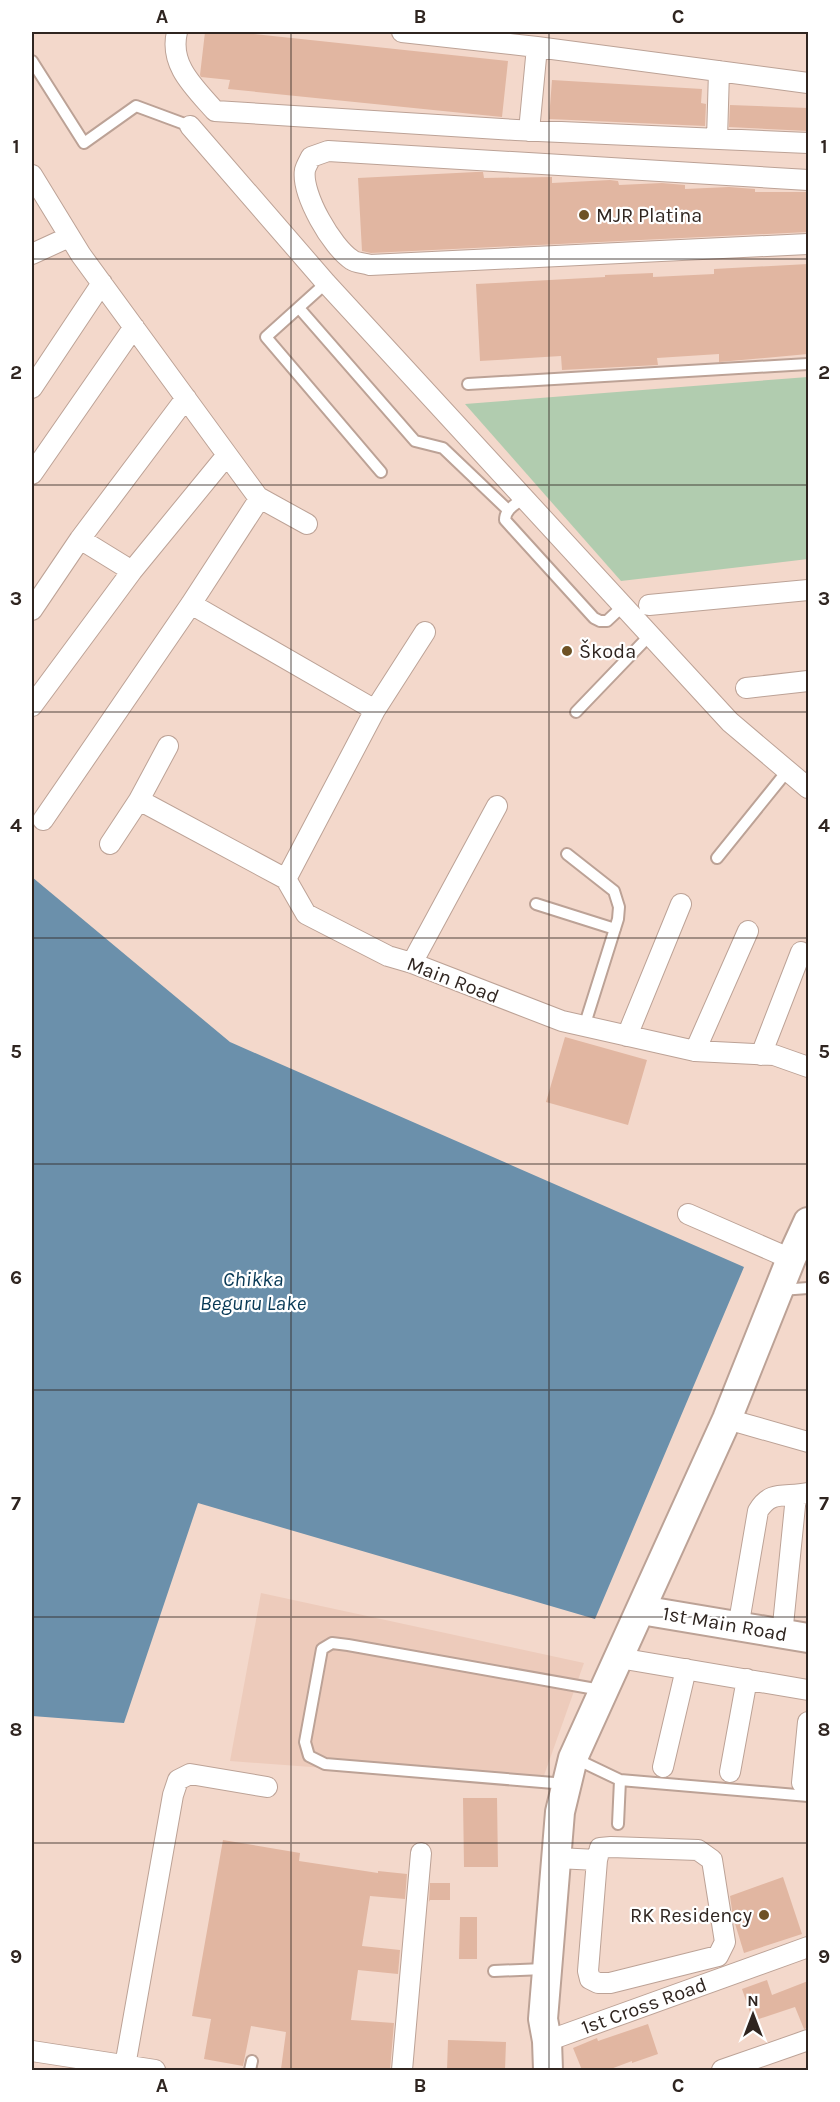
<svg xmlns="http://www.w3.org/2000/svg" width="840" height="2102" font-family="Karla,sans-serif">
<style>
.built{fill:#edcbbb}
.green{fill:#b1ccaf}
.water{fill:#6b90ab}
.building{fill:#e1b6a1}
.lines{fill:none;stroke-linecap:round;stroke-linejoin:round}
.lane-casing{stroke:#bca296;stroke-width:14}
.street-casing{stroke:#bca296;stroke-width:22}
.secondary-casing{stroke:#bca296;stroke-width:32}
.lane{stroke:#fff;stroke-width:10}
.street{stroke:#fff;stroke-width:20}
.secondary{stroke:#fff;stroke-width:28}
.grid{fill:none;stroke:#2f2520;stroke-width:1.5;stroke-opacity:0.55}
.poi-dot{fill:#6e5225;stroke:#fff;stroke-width:2}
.labels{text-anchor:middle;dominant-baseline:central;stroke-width:4.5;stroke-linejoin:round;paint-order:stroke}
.poi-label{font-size:20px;fill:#2f2520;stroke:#fff;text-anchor:start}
.street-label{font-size:20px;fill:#2f2520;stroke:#fff}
.water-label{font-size:21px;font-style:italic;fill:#083956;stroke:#fff}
.neatline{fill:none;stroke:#2f2520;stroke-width:2}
.grid-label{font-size:20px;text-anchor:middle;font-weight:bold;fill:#2f2520}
</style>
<rect width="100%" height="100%" fill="#f3d8cb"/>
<path class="built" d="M261 1593 584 1663 541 1784 230 1761Z"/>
<path class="green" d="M808 377V559L621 581 465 404Z"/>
<path class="water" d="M32 877 230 1042 744 1267 595 1619 198 1503 124 1723 32 1716Z"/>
<path class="building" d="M205 32H235L508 61 502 117 228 89 230 80 201 77 200 75Z
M552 80 702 89 701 103 706 104 705 126 549 119Z
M730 105 808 108V131L729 127Z
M476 172H483L484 178 552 177V183L610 180 618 181 619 185 662 183 685 185V189L729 187 755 189V192H808V232L371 253 362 251 358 178Z
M808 264V354L719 362V354L657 358 658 365 562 370 561 356 480 361 476 284 605 277V275L653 273V277L714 274V269Z
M565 1037 647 1060 628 1125 546 1102Z
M463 1798H497L498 1867H464Z
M223 1840 300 1853 299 1861 378 1873V1871L407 1874 405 1899 370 1896 362 1946 400 1950 398 1974 358 1970 351 2020 394 2023 390 2070 281 2069 286 2032 251 2026 243 2066 204 2059 211 2019 192 2016Z
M783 1877 802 1934 744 1953 733 1917 730 1896Z
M430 1883H450V1900H430L429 1902Z
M460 1917H477V1959H459Z
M767 1980 772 1995 808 1981V2028L804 2029 795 2007 753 2021 742 1989Z
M648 2024 658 2054 632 2063V2061L608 2070H582L573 2048 597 2038 598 2041Z
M448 2040 506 2042 505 2070H447Z"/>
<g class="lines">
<defs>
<path id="lane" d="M32 61 84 143 136 106 190 126
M326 283 266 337 381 472
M299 308 415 441 443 448 508 510
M468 384 808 364
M524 498C516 504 505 509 505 520L594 618 600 621H607L623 606
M576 712 650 635
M567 854 614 891 619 907 618 919 584 1027
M717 858 788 770
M536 904 615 929
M781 1290 808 1288
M574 1758 620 1780 808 1796
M566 1784 325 1764 309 1756 305 1742 322 1649 332 1643 348 1645 601 1690
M618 1824 620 1780
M494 1971 544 1969
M250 2070 252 2061"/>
<path id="street" d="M177 32C169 65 194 87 215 111L516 130 808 143
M402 32 537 47 808 83
M190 126 326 283 730 722 808 788
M529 131 537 47
M717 139 719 71
M32 175 81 255 258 497 307 524
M808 180 328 151 311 157C309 161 306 166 305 170 301 194 332 247 352 260 356 263 364 263 370 265L808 244
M32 254 69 237
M32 388 102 283
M32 474 134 327
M80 539 132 571
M191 604 375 710 286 879
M649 605 808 590
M32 610 80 539 186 398
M746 688 808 681
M32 706 132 571 227 455
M375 710 425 632
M139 800 286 879 306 914 388 956 412 963 562 1021 695 1051 774 1055 808 1067
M43 820 191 604 256 504 258 497
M110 844 139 800 168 746
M412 963 497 806
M627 1036 681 904
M695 1051 748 931
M761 1055 801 952
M688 1214 791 1259
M727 1419 808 1442
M738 1628 758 1511C771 1489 786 1498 808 1493
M782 1635 796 1496
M619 1658 808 1690
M663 1767 686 1669
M730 1772 747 1679
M802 1783 808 1722
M611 1847 698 1850 712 1860 725 1942 718 1956 610 1983H598L590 1979 588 1971 597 1860 600 1848Z
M557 1858 597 1860
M547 2041 808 1947
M32 2051 155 2070
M125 2066 173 1795 178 1780 190 1774 267 1787
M402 2070 421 1853
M722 2070 808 2040"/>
<path id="secondary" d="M641 1610 808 1638
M548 2070 547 2041 543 2019 560 1812 573 1758 727 1419 791 1259 808 1222"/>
</defs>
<use href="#lane" class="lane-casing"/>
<use href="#street" class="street-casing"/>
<use href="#secondary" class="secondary-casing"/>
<use href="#lane" class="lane"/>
<use href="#street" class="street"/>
<use href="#secondary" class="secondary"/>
</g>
<path class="grid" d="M291 32V2070M549 32V2070M32 259H808M32 485H808M32 712H808M32 938H808M32 1164H808M32 1390H808M32 1617H808M32 1843H808"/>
<g class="poi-dot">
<circle cx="584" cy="215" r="6"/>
<circle cx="567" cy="651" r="6"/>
<circle cx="764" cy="1915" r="6"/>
</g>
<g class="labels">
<g class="poi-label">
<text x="596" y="215">MJR Platina</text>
<text x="579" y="651">Škoda</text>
<text x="752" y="1915" text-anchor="end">RK Residency</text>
</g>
<g class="street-label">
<text transform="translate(453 980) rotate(21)">Main Road</text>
<text transform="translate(725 1624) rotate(10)">1st Main Road</text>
<text transform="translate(644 2006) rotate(-20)">1st Cross Road</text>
</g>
<g class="water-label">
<text x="253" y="1279">Chikka<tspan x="253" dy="24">Beguru Lake</tspan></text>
</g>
</g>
<rect width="840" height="2102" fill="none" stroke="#ffffff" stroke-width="66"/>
<g transform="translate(753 2015)" stroke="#ffffff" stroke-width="4.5" paint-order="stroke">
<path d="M0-4.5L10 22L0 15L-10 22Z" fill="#2f2520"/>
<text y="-9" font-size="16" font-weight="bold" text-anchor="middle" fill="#2f2520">N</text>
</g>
<rect x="33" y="33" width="774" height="2036" class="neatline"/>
<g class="grid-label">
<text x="162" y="23">A</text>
<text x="420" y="23">B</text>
<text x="678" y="23">C</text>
<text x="16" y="153">1</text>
<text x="824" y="153">1</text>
<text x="16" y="379">2</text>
<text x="824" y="379">2</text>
<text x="16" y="605">3</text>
<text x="824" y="605">3</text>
<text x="16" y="832">4</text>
<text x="824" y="832">4</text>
<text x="16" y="1058">5</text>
<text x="824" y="1058">5</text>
<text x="16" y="1284">6</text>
<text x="824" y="1284">6</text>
<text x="16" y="1510">7</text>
<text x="824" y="1510">7</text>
<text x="16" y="1736">8</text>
<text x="824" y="1736">8</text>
<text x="16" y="1963">9</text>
<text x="824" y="1963">9</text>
<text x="162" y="2092">A</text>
<text x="420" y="2092">B</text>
<text x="678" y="2092">C</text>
</g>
</svg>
